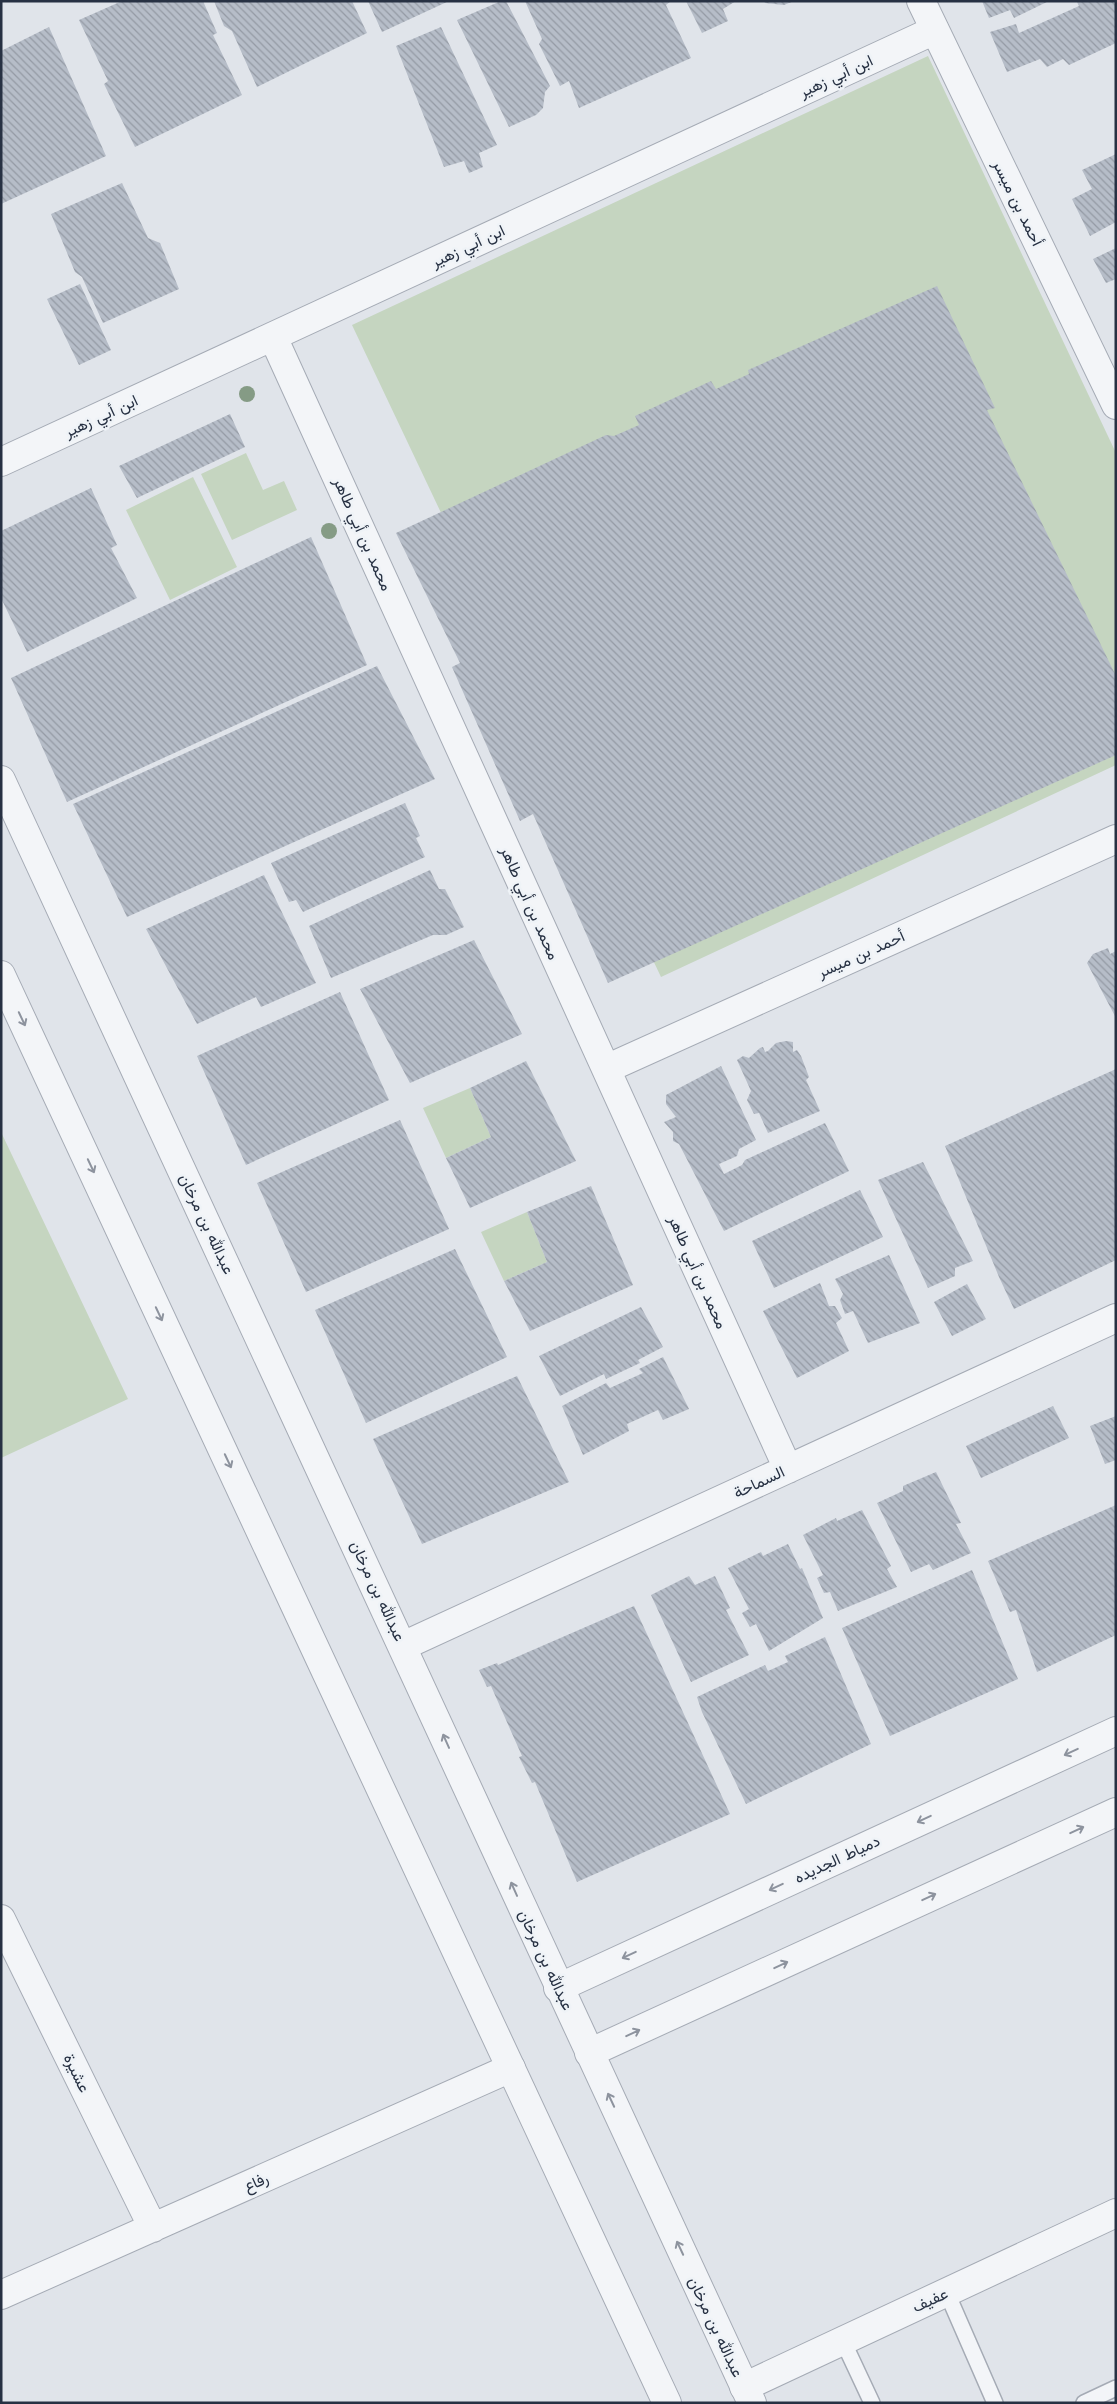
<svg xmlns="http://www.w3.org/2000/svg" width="1117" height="2404" font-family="'Work Sans',Vazirmatn,sans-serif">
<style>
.green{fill:#c5d5c0}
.building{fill:url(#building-back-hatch)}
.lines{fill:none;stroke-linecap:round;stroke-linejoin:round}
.service-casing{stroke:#a5abb5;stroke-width:18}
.minor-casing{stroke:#a5abb5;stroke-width:30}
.tertiary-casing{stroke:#a5abb5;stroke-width:30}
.service{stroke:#f3f5f8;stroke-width:15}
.minor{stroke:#f3f5f8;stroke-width:28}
.tertiary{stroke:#f3f5f8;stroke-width:28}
.tree{fill:#859b85}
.oneway{stroke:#8d939e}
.labels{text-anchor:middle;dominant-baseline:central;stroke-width:5;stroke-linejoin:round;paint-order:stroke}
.street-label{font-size:16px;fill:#273143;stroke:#eff3f7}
</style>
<defs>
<pattern id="building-back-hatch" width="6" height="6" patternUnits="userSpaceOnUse" patternTransform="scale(1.25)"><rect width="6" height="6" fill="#b6bdc8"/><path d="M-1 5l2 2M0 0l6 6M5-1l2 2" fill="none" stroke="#949aa4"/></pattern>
</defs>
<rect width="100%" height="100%" fill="#e0e4ea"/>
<path class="green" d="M928 56 1116 453V765L661 977 352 325Z
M246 453 263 490 284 481 297 510 232 540 201 474Z
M193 477 237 567 170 600 126 510Z
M470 1088 491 1137 446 1158 423 1108Z
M1 1132 128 1399 1 1458Z
M527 1212 547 1262 504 1281 481 1232Z"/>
<path class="building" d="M122 1H203L217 33 213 35 242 95 135 147 104 84 108 81 79 20Z
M214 1H352L367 33 257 87 232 31 224 26Z
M368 1H449L382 32Z
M501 1H506L550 86 545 92 543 108 536 115 509 127 457 20Z
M525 1H671L666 5 691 58 579 108 569 81 560 86 539 44 542 39Z
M686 1H736L723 9 728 21 702 33Z
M764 1H794L784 5 765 3Z
M982 1H1049L1014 18 1010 10 989 18Z
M1080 1H1116V43L1069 65 1063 59 1047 67 1040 59 1007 72 990 32 1016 24 1019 33 1079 6 1077 2Z
M49 27 106 156 1 204V51Z
M441 27 497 145 479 153 483 167 469 173 464 161 444 167 396 46Z
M1116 154V222L1090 236 1072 199 1092 189 1082 170Z
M122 183 148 238 160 243 179 289 103 323 82 277 75 272 51 214Z
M1116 248V279L1106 283 1093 259Z
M80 284 111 350 79 365 47 299Z
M937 286 995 408 987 410 1116 676V755L608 983 533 814 520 821 452 667 460 663 396 533 606 435 614 436 639 425 635 416 711 381 716 389 749 374 748 370Z
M230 414 245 447 137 498 119 466Z
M91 488 117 545 111 548 137 598 27 652 1 598V531Z
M311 537 367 665 67 802 11 678Z
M377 666 435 779 127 917 73 804Z
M405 803 420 836 416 838 425 857 303 912 296 900 289 902 271 863Z
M430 870 439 889H445L464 927 446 935H433L331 978 309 926Z
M264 875 316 983 261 1007 256 997 197 1024 146 929Z
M474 940 522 1034 410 1083 360 989Z
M1108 948 1110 954 1116 951V1018L1087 963 1093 954Z
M340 992 389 1100 246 1165 197 1056Z
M786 1041 793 1042V1052L797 1050 801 1056 809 1077 806 1080 820 1111 768 1133 759 1113 754 1114 747 1100 751 1091 737 1060 743 1056 749 1058 760 1048 763 1047 765 1052 768 1051 776 1043Z
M526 1061 576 1161 470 1208 446 1158 491 1137 470 1088Z
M721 1066 756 1140 739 1149 737 1156 719 1164 724 1174 742 1165 745 1160 825 1123 849 1171 724 1231 679 1144 673 1141V1132L664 1122 676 1117 666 1104V1095Z
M1116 1069V1260L1014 1309 999 1277 945 1146Z
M400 1120 449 1229 306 1292 257 1183Z
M923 1162 973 1261 955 1268V1276L928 1288 878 1180Z
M591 1186 633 1285 530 1331 504 1281 547 1262 527 1212Z
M860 1190 883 1237 774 1288 752 1241Z
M455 1249 507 1357 366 1423 315 1310Z
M889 1255 920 1323 868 1343 853 1311 845 1314 840 1300 843 1294 835 1279Z
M820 1283 829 1306H835L842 1318 836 1323 849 1351 797 1378 763 1311Z
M967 1284 986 1319 952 1336 934 1302Z
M641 1307 663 1347 638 1360 640 1363 606 1379 604 1374 560 1396 539 1356Z
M663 1357 689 1409 663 1420 658 1410 627 1424 629 1431 583 1455 562 1406 606 1383 610 1388 643 1373 639 1369Z
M517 1376 569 1482 422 1544 373 1439Z
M1053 1406 1069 1438 981 1478 966 1446Z
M1116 1416V1460L1105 1464 1090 1426Z
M936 1472 961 1523 956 1524 971 1553 933 1570 929 1564 911 1572 877 1503 903 1491V1486Z
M1116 1505V1635L1037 1672 1016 1610 1010 1612 988 1561Z
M862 1510 891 1566 887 1569 897 1587 838 1611 830 1592 824 1593 817 1578 823 1575 803 1535 836 1518 837 1521Z
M788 1544 800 1569 802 1568 823 1618 769 1651 756 1624 750 1627 742 1613 749 1609 728 1568 761 1552 763 1556Z
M972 1570 1018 1679 890 1736 842 1628Z
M689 1576 695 1585 715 1576 730 1608 726 1610 749 1655 691 1682 651 1595Z
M634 1606 730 1814 577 1882 535 1782 532 1783 519 1757 522 1756 491 1686 487 1687 479 1670 497 1663 498 1665Z
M825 1637 871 1744 746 1804 702 1712 697 1697 765 1665 768 1671 788 1662 785 1656Z"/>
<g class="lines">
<defs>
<path id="service" d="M947 2293 995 2403
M843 2341 872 2403
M1084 2403 1116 2388"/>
<path id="minor" d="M921 1 1116 405
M273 337 788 1469
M1 462 935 30
M606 1069 1116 839
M403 1646 1116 1318
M1 1919 153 2228
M558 1988 1116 1731
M589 2053 1116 1812
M1 2295 511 2068
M744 2387 1116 2213"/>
<path id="tertiary" d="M1 780 752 2403
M1 975 667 2403"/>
</defs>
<use href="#service" class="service-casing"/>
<use href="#minor" class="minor-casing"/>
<use href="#tertiary" class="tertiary-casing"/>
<use href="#service" class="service"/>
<use href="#minor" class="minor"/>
<use href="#tertiary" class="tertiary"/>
</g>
<g class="tree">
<circle cx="247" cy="394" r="8"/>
<circle cx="329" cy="531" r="8"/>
</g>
<defs><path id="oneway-shaft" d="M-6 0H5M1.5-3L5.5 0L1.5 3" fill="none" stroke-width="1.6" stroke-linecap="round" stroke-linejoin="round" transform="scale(1.25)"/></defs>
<g class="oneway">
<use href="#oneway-shaft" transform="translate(22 1019) rotate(65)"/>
<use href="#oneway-shaft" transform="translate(91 1166) rotate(65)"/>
<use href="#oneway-shaft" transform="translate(159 1314) rotate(65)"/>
<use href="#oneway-shaft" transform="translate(228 1461) rotate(65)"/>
<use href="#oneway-shaft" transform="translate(446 1741) rotate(-114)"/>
<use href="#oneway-shaft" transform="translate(1071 1752) rotate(155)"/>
<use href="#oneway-shaft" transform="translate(924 1819) rotate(155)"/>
<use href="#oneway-shaft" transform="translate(1077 1830) rotate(-25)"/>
<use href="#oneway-shaft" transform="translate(776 1887) rotate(155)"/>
<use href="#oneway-shaft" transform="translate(514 1889) rotate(-114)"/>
<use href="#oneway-shaft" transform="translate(929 1897) rotate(-25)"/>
<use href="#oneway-shaft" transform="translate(629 1955) rotate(155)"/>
<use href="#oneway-shaft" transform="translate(781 1965) rotate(-25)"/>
<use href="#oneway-shaft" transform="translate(633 2033) rotate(-25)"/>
<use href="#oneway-shaft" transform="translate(611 2100) rotate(-115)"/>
<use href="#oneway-shaft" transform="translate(680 2248) rotate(-115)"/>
</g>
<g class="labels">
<g class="street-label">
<text transform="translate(836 76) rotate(-25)">ابن أبي زهير</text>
<text transform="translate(1018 203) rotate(64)">أحمد بن ميسر</text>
<text transform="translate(468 246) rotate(-25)">ابن أبي زهير</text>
<text transform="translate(101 416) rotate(-25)">ابن أبي زهير</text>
<text transform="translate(363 534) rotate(66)">محمد بن أبي طاهر</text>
<text transform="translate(530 903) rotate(66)">محمد بن أبي طاهر</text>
<text transform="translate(861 954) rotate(-24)">أحمد بن ميسر</text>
<text transform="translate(207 1224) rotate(65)">عبدالله بن مرخان</text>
<text transform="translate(698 1272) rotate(66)">محمد بن أبي طاهر</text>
<text transform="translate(759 1482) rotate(-25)">السماحة</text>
<text transform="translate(378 1591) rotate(65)">عبدالله بن مرخان</text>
<text transform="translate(837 1859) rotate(-25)">دمياط الجديده</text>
<text transform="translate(546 1960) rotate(65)">عبدالله بن مرخان</text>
<text transform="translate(77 2073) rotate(64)">عشيرة</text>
<text transform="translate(256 2182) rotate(-24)">رفاع</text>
<text transform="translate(930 2300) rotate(-25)">عفيف</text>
<text transform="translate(716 2327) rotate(65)">عبدالله بن مرخان</text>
</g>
</g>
<rect width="1117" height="2404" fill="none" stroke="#273143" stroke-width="5"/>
</svg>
